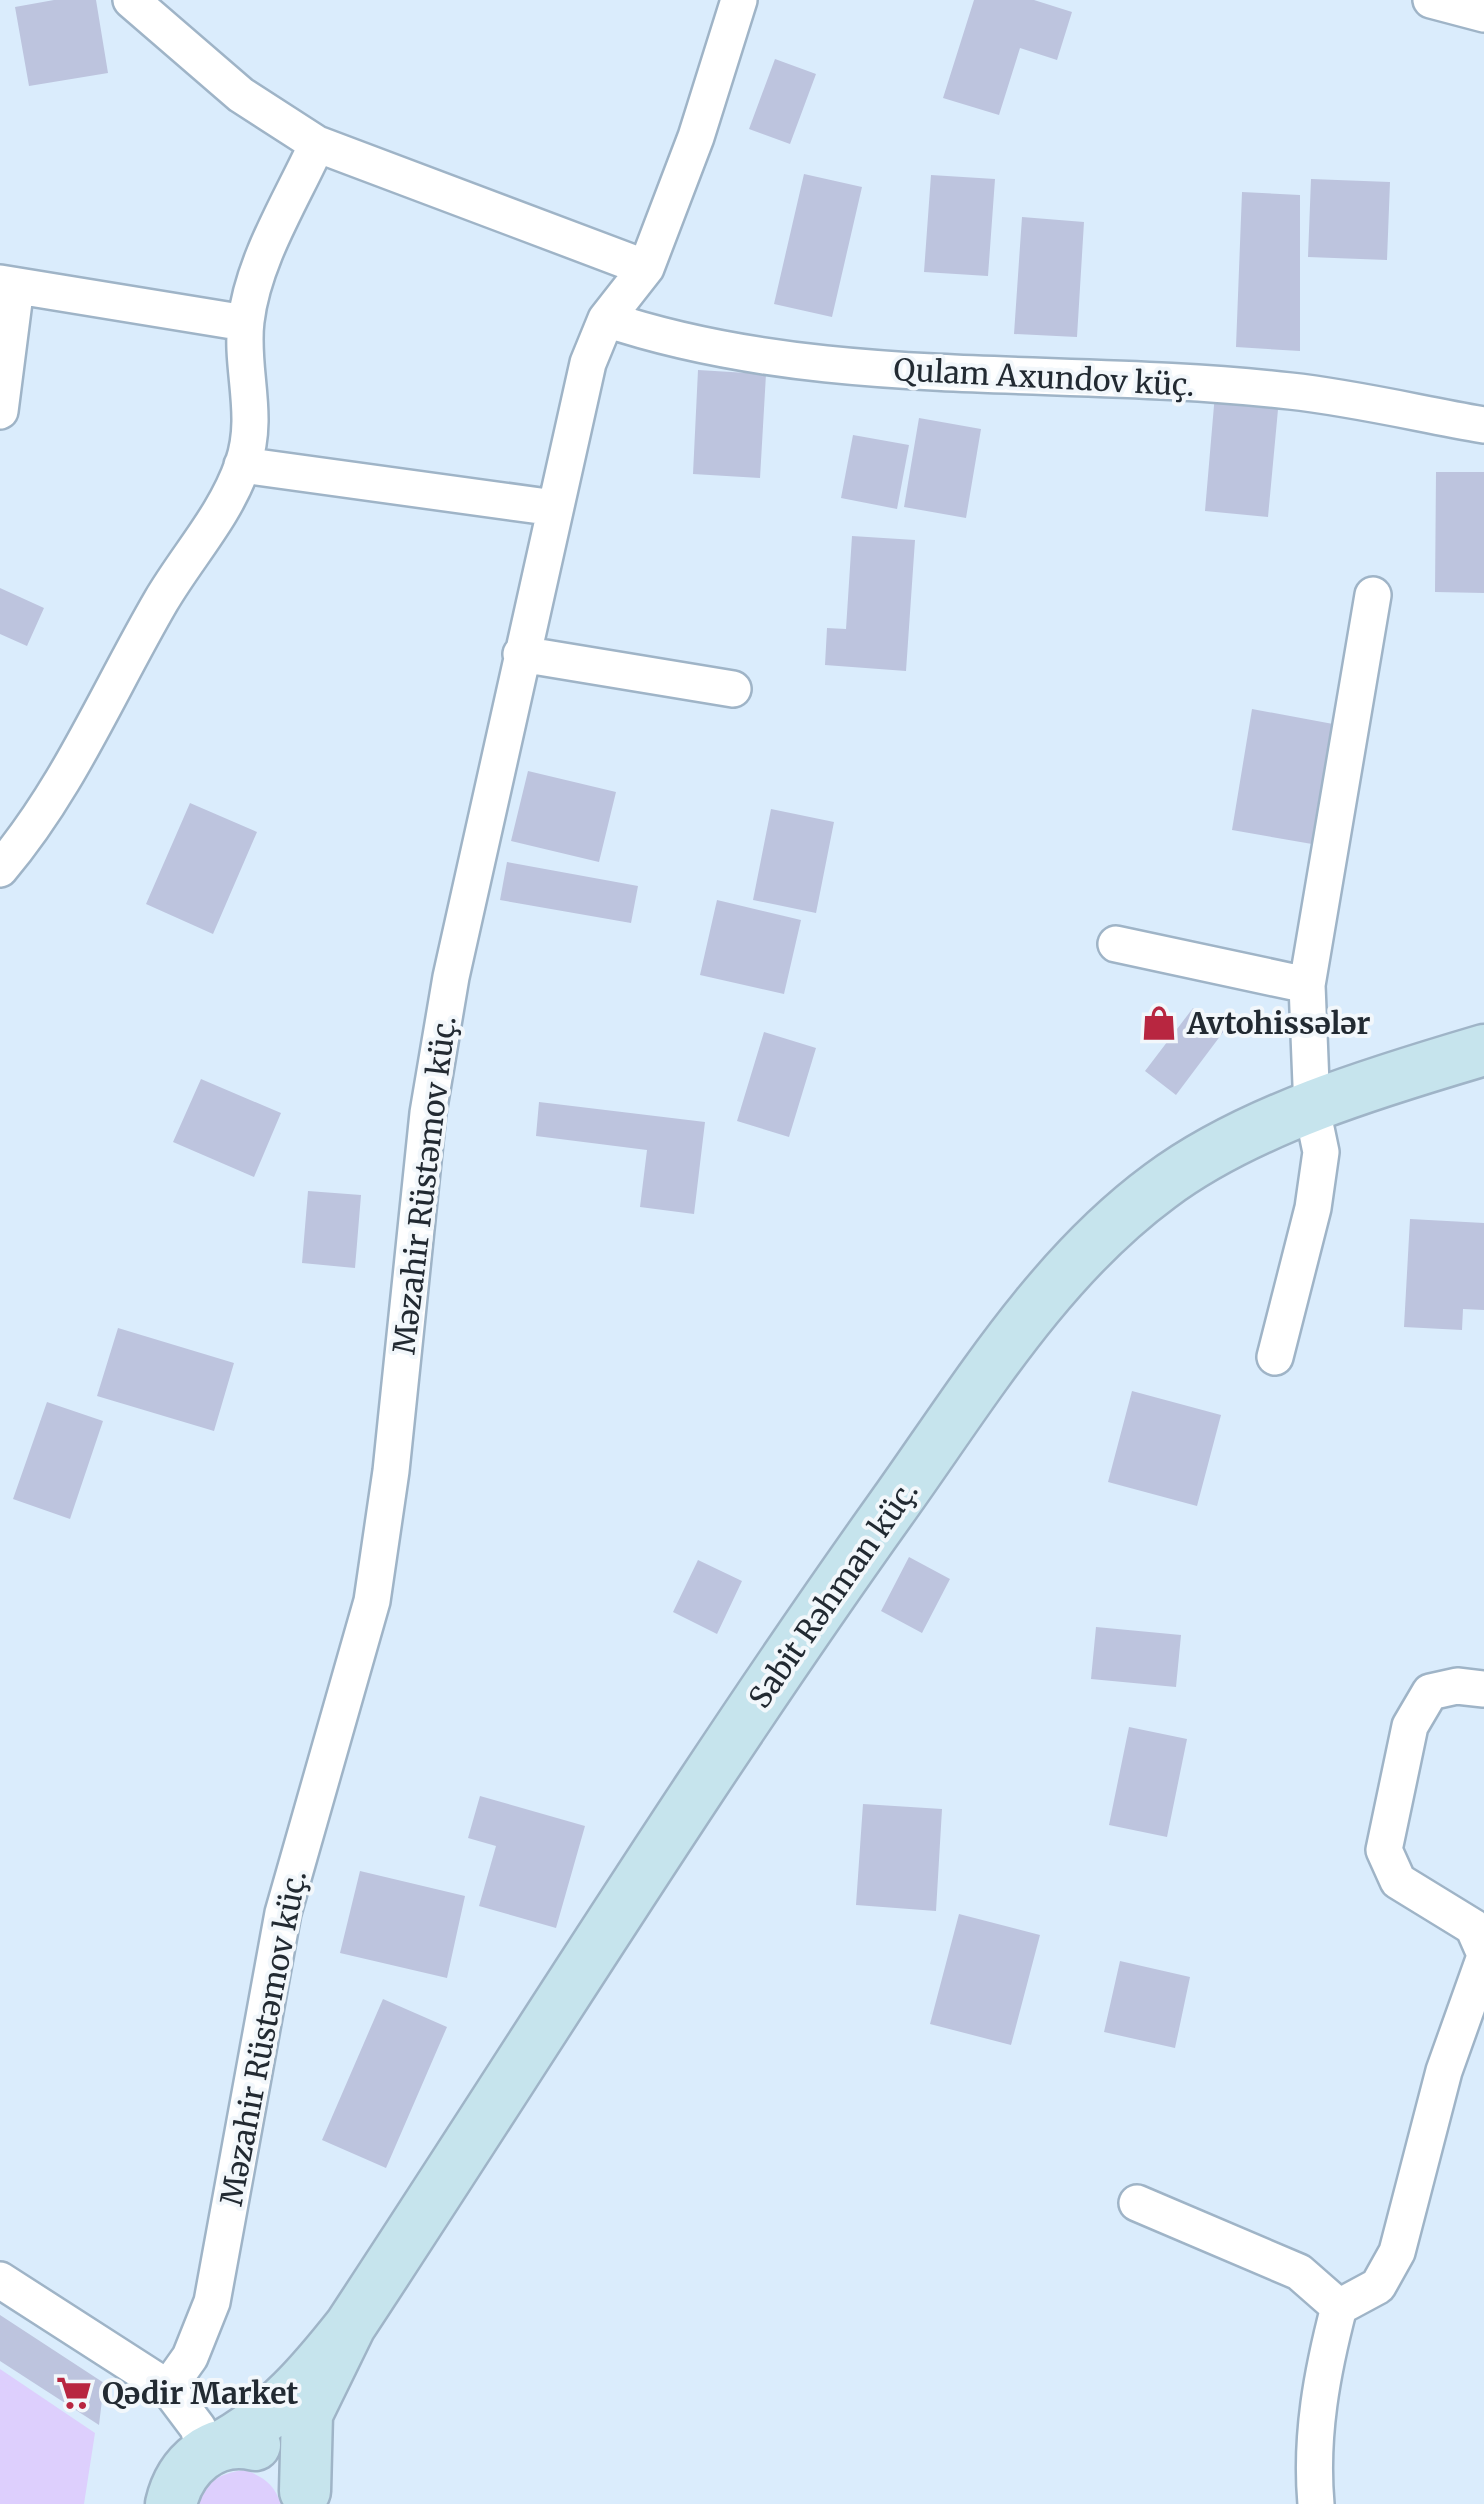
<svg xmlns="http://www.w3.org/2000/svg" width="1484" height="2504" font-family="Merriweather,serif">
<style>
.green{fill:#ddcffd}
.building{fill:#bdc4de}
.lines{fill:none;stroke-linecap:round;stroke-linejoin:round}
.minor-casing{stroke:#9fb4c7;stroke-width:40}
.secondary-casing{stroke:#9fb4c7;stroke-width:55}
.minor{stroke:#fff;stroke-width:35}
.secondary{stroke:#c6e4ed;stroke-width:50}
.labels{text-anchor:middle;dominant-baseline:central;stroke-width:8;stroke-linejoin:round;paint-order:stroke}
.street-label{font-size:30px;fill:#222a32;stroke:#f2f7fb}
.poi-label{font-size:30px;font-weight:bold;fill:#222a32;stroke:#f2f7fb;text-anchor:start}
</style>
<rect width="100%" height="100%" fill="#daecfc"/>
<path class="green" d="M0 2369 95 2433 84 2504H0Z
M245 2470C264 2477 274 2484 281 2504H199C205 2480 222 2473 245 2470Z"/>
<path class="building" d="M54 0H96L108 73 29 86 15 7Z
M974 0H1034L1072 12 1057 60 1020 48 999 115 943 98Z
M775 59 816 74 790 144 749 129Z
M804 174 862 187 832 317 774 304Z
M931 175 995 179 988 276 924 272Z
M1311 179 1390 182 1387 260 1308 257Z
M1242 192 1300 195V351L1236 347Z
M1022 217 1084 222 1077 337 1014 334Z
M698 370 766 374 760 478 693 474Z
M1216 382 1280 388 1268 517 1205 511Z
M919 418 981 429 966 518 904 507Z
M853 435 909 445 897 509 841 498Z
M1436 472H1484V593L1435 592Z
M852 536 915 540 906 671 825 665 827 628 846 629Z
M0 588 44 608 27 646 0 634Z
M1252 709 1333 724 1312 844 1232 830Z
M528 771 616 792 599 862 511 841Z
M190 803 257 832 213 934 146 904Z
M771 809 834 822 816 913 753 900Z
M507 862 638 886 631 923 500 900Z
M717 900 801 920 784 994 700 975Z
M1193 1008 1224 1031 1176 1095 1145 1071Z
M764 1032 816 1048 789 1137 737 1121Z
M201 1079 281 1113 254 1177 173 1142Z
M539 1102 705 1122 694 1214 640 1207 647 1150 536 1136Z
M308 1191 361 1195 355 1268 302 1263Z
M1410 1219 1484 1223V1310L1463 1309 1462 1330 1404 1327Z
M118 1328 234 1363 214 1431 97 1396Z
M1132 1391 1221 1415 1197 1506 1108 1482Z
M47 1402 103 1421 70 1519 13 1499Z
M909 1557 950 1579 922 1633 881 1611Z
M698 1560 742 1581 717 1634 673 1612Z
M1096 1627 1181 1635 1176 1687 1091 1679Z
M1129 1727 1187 1739 1167 1837 1109 1825Z
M480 1796 585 1826 556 1928 479 1906 496 1846 468 1838Z
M863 1804 942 1809 936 1911 856 1905Z
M360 1871 465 1896 447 1978 340 1953Z
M959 1914 1040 1935 1011 2045 930 2024Z
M1120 1961 1190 1977 1175 2048 1104 2032Z
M383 1999 447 2027 386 2168 322 2140Z
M0 2315 104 2383 99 2425 0 2361Z"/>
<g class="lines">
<defs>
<path id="minor" d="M131 0 241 95 317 144 646 268
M1431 0 1484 14
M0 283 245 323
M606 319C825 392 1063 365 1290 391 1355 398 1420 414 1484 425
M0 411 16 286
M242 465 555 508
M521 654 733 689
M0 869C68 789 108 692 161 601 188 555 225 516 243 464 260 415 240 369 246 321 253 260 292 199 317 144
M1116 944 1307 985
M1275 1357 1313 1208 1321 1152 1312 1109 1307 985 1373 595
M1484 1689 1457 1686 1430 1692 1410 1726 1384 1850 1398 1881 1473 1927 1484 1952
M1137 2203 1299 2272 1339 2307
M0 2280 168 2388 198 2428 205 2452
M168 2388 190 2357 212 2302 283 1913 372 1601 391 1471 428 1113 451 977 588 363 606 319 646 268 696 137 739 0
M1316 2504C1310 2436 1322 2372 1339 2307L1378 2286 1397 2252 1444 2071 1484 1959"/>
<path id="secondary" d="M350 2326C529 2054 701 1775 890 1510 971 1397 1046 1270 1160 1186 1248 1120 1379 1081 1484 1050
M224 2445C277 2415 312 2374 350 2326L307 2414 305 2491
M171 2504C180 2465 213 2435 255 2445"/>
</defs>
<use href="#minor" class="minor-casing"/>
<use href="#secondary" class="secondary-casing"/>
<use href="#minor" class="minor"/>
<use href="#secondary" class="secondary"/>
</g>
<defs>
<symbol id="shop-bare" viewBox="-9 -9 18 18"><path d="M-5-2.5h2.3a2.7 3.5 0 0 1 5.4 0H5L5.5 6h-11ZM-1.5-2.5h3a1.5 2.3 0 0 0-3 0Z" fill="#b82640" stroke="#f2f7fb" stroke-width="2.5" paint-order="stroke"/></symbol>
<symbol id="supermarket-bare" viewBox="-9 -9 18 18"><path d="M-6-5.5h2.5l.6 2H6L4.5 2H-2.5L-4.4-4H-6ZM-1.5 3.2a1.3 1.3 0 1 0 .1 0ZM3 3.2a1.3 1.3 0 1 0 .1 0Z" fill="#b82640" stroke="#f2f7fb" stroke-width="2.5" paint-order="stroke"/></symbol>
</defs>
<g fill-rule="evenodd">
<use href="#shop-bare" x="1134" y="998" width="50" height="50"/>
<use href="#supermarket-bare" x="49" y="2368" width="50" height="50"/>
</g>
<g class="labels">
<g class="street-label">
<text transform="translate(1044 377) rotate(3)">Qulam Axundov küç.</text>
<text transform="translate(424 1185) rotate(-83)">Məzahir Rüstəmov küç.</text>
<text transform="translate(833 1594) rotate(-55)">Sabit Rəhman küç.</text>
<text transform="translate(263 2038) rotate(-79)">Məzahir Rüstəmov küç.</text>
</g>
<g class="poi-label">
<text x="1187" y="1023">Avtohissələr</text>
<text x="102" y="2393">Qədir Market</text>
</g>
</g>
</svg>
